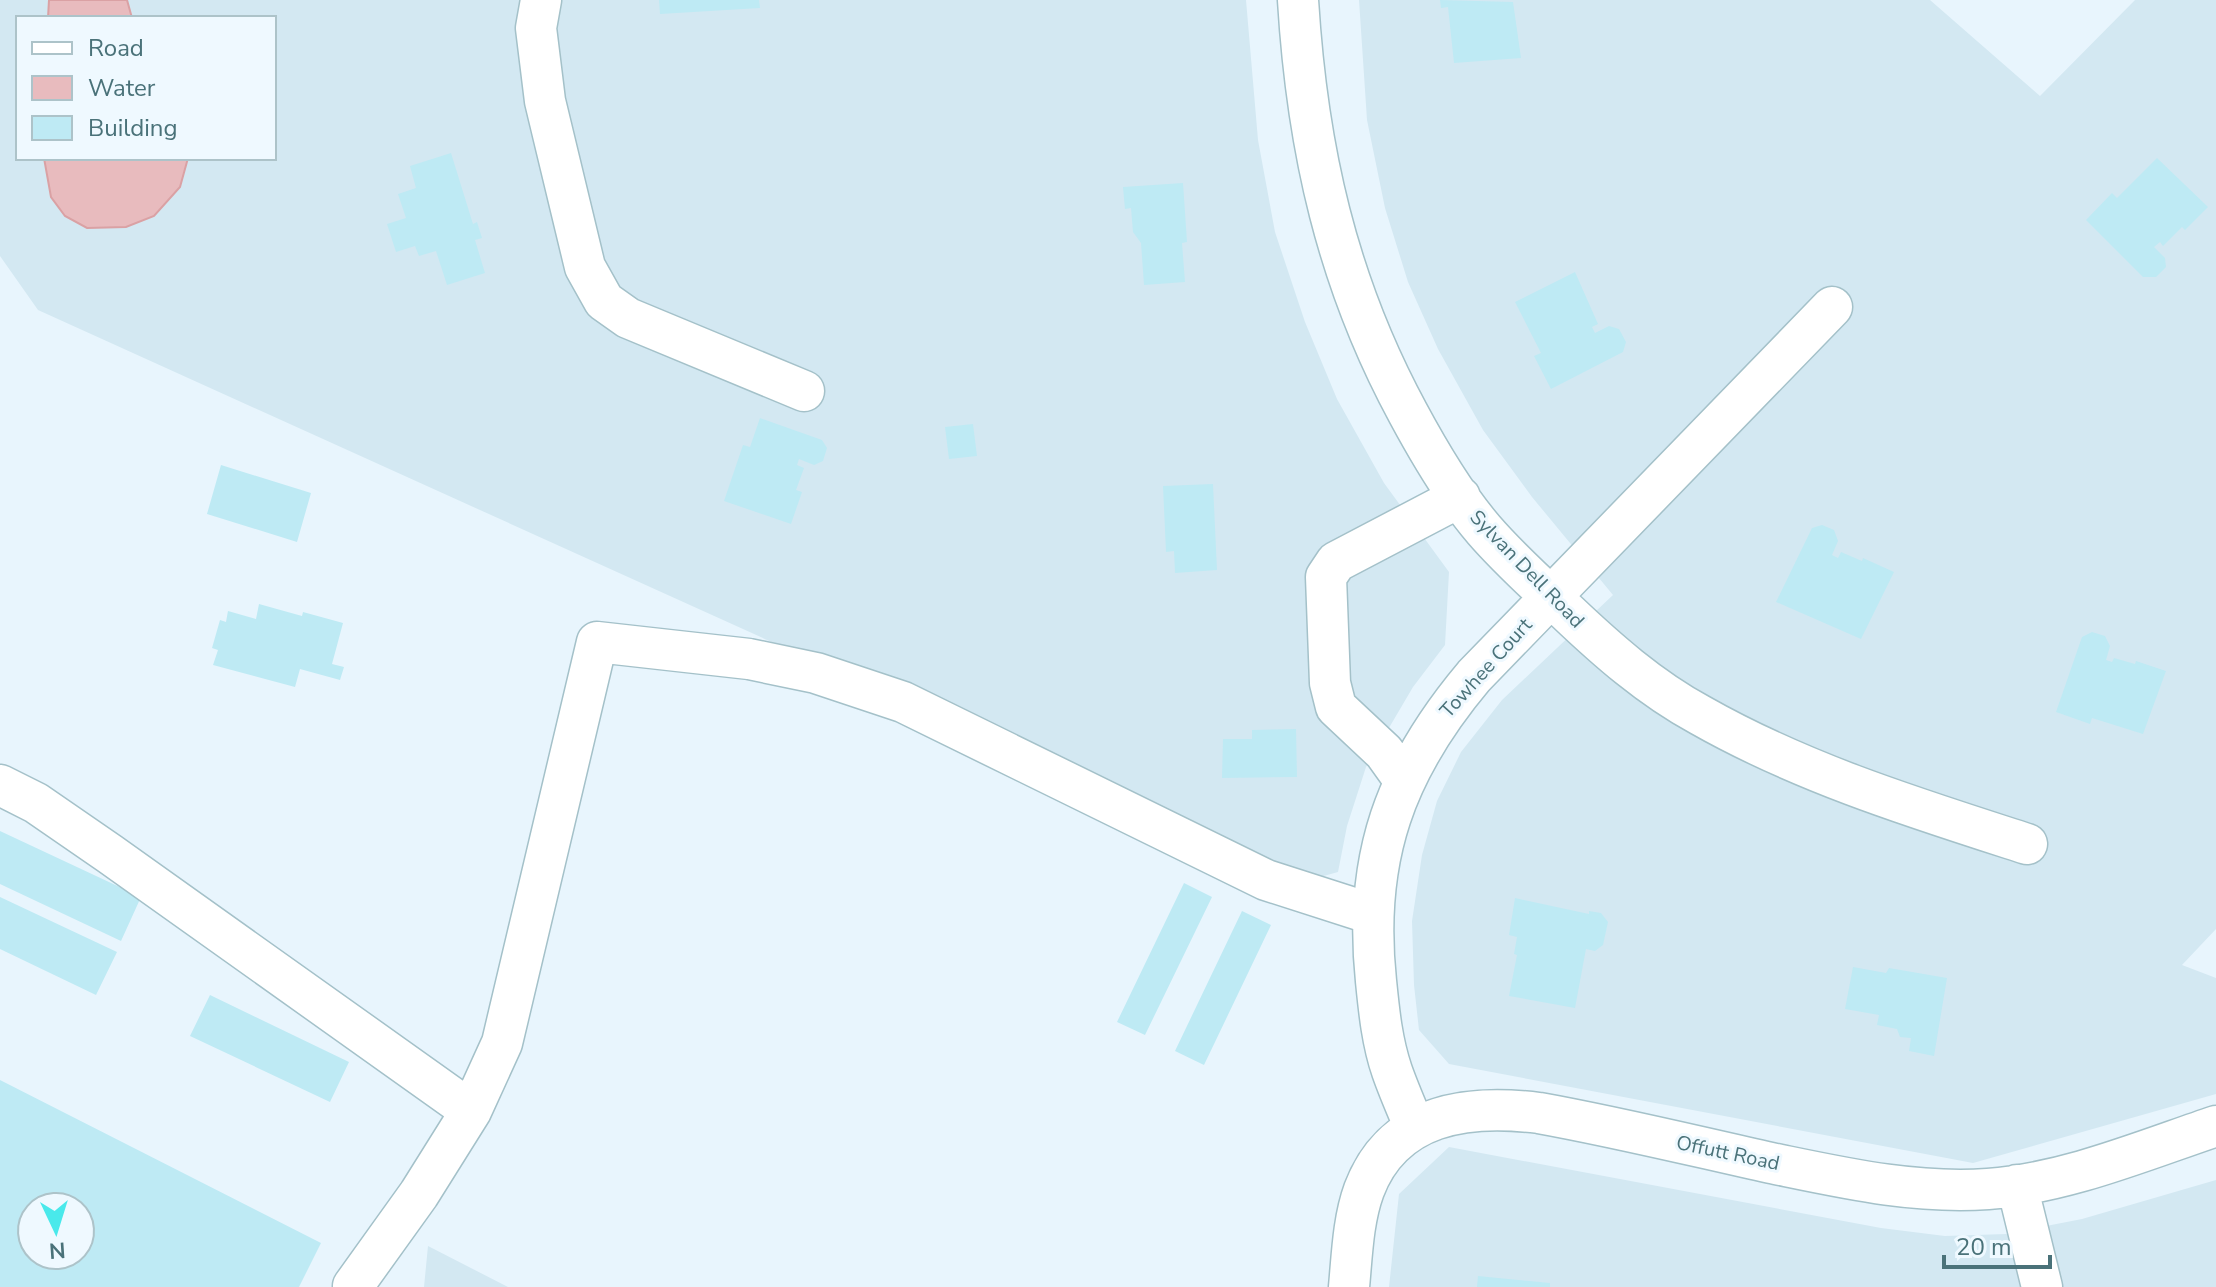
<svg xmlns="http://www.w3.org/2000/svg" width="2216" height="1287" font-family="'Nunito Sans',sans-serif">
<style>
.residential{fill:#d3e8f2;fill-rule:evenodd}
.water{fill:#e8bbbe;stroke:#daa1a4;stroke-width:2}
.building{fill:#beeaf4;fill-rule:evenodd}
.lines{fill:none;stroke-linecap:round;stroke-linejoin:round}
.minor-casing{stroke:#a4c1c9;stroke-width:43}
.minor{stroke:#fff;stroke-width:40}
.labels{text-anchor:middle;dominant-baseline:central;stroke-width:6;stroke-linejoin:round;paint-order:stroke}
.street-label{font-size:20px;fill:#4a7279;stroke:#eff9ff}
</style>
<rect width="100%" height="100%" fill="#e8f5fd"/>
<path class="residential" d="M0 0H1246L1258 140 1275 232 1305 322 1337 399 1384 483 1449 572 1445 645 1413 687 1366 767 1347 826 1338 872 1302 882 38 310 0 256ZM18 18H274V158H18Z
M1359 0H1930L2040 96 2135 0H2216V929L2182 965 2216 978V1094L1973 1163 1449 1064 1419 1030 1414 985 1412 921 1422 855 1437 801 1461 752 1502 700 1613 595 1532 497 1483 430 1438 349 1408 282 1385 208 1367 120Z
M1449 1147 1881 1228 1945 1236 2006 1234 2082 1219 2216 1180V1287H1389L1399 1194Z
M428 1246 508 1287H424Z"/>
<path class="water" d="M49 0H127L132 18H48Z
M44 158H188L180 187 154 216 126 227 87 228 65 216 51 197Z"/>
<path class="building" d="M659 0H759L760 8 660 14Z
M1440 0 1513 2 1521 58 1454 63 1448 7 1441 8Z
M451 153 473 224 477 222 482 238 475 240 485 273 447 285 436 251 419 256 415 246 396 252 387 224 406 218 398 194 416 188 410 166Z
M2157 158 2208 207 2185 230 2182 227 2163 246 2160 242 2154 247 2165 258 2166 267 2156 277H2143L2086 220 2112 193 2117 198Z
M1183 183 1187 242 1182 243 1185 282 1144 285 1141 243 1133 232 1131 208 1125 209 1123 187Z
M1575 272 1598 324 1592 327 1595 333 1609 326 1619 329 1626 342 1623 352 1551 389 1534 356 1541 353 1515 302Z
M760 418 822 440 827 448 823 461 814 465 799 459 797 465 804 468 796 490 802 492 791 524 724 501 743 445 750 447Z
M973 424 977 456 949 459 945 427Z
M221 465 311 493 297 542 207 514Z
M1213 484 1217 570 1175 573 1174 551 1166 552 1163 486Z
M1822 525 1834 530 1838 541 1832 555 1838 558 1841 552 1862 561 1863 558 1894 572 1861 639 1776 602 1812 528Z
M259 604 302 616 303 612 343 623 332 664 344 667 340 680 300 669 295 687 213 665 218 650 212 648 220 620 226 622 228 611 256 619Z
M2092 632 2105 636 2110 646 2106 660 2112 662 2114 658 2135 664 2136 661 2166 671 2143 734 2092 718 2090 724 2056 712 2082 637Z
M1296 729 1297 777 1222 778 1223 739H1252V730Z
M0 831 141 897 121 941 0 884Z
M1184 883 1212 897 1145 1035 1117 1022Z
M0 897 117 952 96 995 0 949Z
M1515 898 1589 914V911L1601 913 1608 922 1603 945 1595 951 1586 949 1575 1008 1509 996 1517 955 1514 954 1517 937 1509 935Z
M1242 911 1271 925 1204 1065 1175 1051Z
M1853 967 1886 973 1889 968 1947 978 1934 1056 1909 1051 1911 1038 1900 1037 1897 1029 1877 1025 1879 1015 1845 1009Z
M210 995 349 1062 330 1102 190 1036Z
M0 1080 321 1243 299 1287H0ZM32 1207H80V1255H32Z
M1478 1276 1550 1283V1287H1477Z"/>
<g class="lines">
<defs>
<path id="minor" d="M541 0 536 28 545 101 585 267 604 301 628 318 804 391
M1298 0C1307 148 1337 282 1408 413 1430 454 1454 495 1484 530 1509 559 1538 585 1566 611 1607 650 1650 688 1700 715 1802 773 1915 808 2027 844
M1404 780 1384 752 1336 707 1330 683 1326 577 1336 562 1460 497
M0 785 36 803 110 854 471 1111
M1415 1128C1407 1109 1399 1091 1392 1071 1382 1042 1379 1011 1376 981 1363 858 1395 770 1474 676L1832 307
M2017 1185 2042 1287
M353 1286 419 1194 471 1111 502 1043 597 642 749 659 816 673 903 702 1266 880 1372 914
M1349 1287C1352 1255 1353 1220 1364 1190 1393 1113 1468 1104 1539 1113 1617 1127 1694 1146 1771 1163 1844 1178 1913 1194 1988 1189 2066 1183 2142 1151 2216 1126"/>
</defs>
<use href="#minor" class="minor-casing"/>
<use href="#minor" class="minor"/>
</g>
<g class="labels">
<g class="street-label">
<text transform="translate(1527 569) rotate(46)">Sylvan Dell Road</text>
<text transform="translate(1486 668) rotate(-48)">Towhee Court</text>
<text transform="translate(1728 1153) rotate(12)">Offutt Road</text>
</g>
</g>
<rect x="16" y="16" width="260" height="144" fill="#eff9ff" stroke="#adc3c9" stroke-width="2"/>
<rect x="32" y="42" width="40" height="12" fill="#ffffff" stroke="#adc3c9" stroke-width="2"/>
<text x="88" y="56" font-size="24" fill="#4a7279">Road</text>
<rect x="32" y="76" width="40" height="24" fill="#e8bbbe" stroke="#adc3c9" stroke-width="2"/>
<text x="88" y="96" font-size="24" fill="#4a7279">Water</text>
<rect x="32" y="116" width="40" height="24" fill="#beeaf4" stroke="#adc3c9" stroke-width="2"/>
<text x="88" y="136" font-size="24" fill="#4a7279">Building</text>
<g transform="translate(56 1231) rotate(176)"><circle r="38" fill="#eff9ff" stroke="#adc3c9" stroke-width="2"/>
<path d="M0-6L14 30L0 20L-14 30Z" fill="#49e9eb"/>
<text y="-12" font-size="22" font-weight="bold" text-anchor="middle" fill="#4a7279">N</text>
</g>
<path d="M1944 1255v12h106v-12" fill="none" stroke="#4a7279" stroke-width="4"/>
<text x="1956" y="1255" font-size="24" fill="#4a7279" stroke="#eff9ff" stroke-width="6" paint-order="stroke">20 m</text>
</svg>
